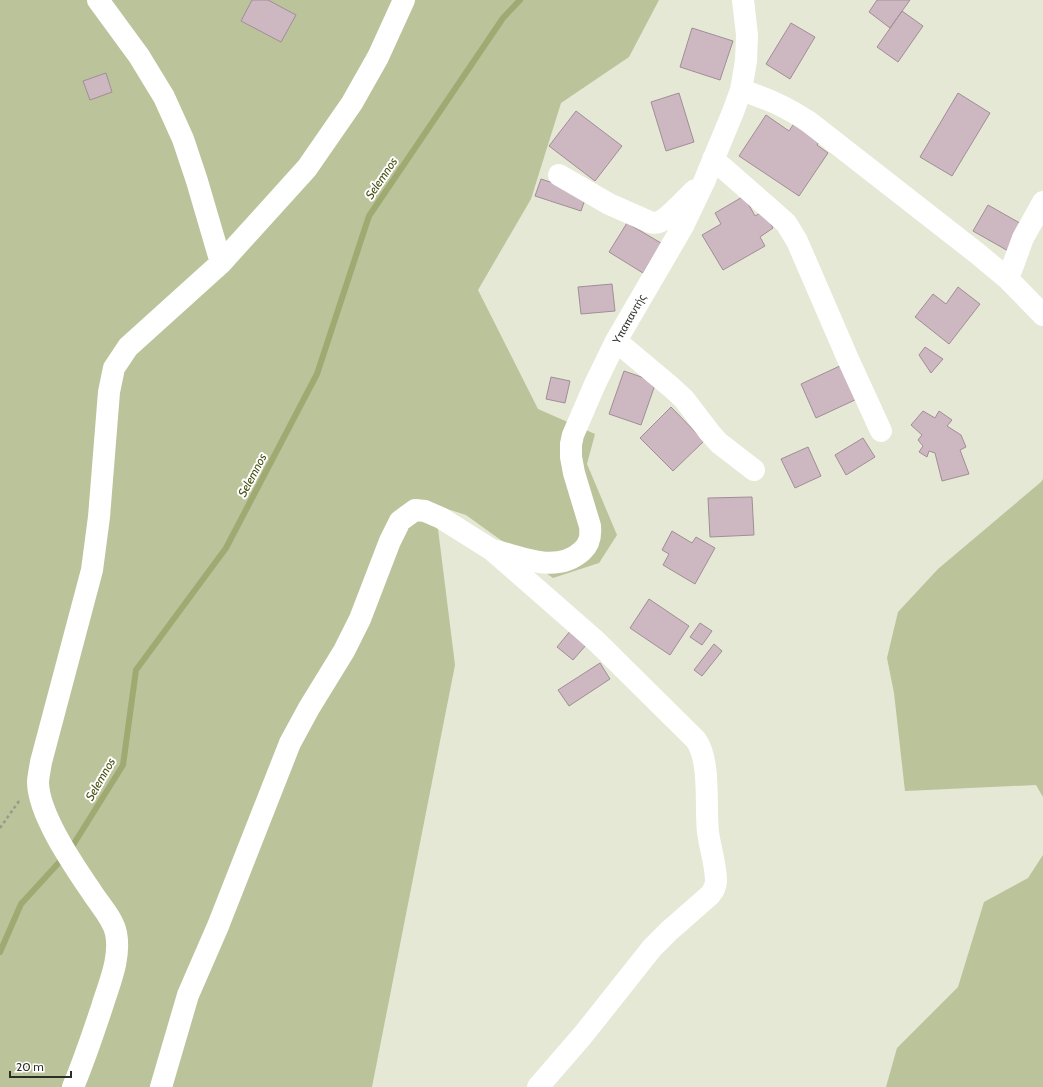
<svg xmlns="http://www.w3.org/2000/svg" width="1043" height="1087" font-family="Cabin,sans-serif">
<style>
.green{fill:#bbc39a}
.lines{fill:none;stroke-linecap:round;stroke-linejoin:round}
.stream{stroke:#9faa72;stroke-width:6}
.building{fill:#cdb8c2;stroke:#a18d97}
.path{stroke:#979a8b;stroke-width:2.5;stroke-dasharray:3 3;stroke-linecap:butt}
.minor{stroke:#fff;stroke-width:22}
.labels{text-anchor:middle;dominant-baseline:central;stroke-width:4;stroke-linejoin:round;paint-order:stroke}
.street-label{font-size:11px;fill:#2d2f27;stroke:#fff}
.water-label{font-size:12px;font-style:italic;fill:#495111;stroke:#fff}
</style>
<rect width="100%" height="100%" fill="#e4e8d4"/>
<path class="green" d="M0 0H659L629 57 561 103 531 199 478 290 538 409 595 434 587 464 617 535 599 563 553 578 466 515 435 505 455 665 372 1087H0Z
M1043 479V797L1036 785 905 791 894 693 887 658 898 612 938 569 1041 482Z
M1043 855V1087H886L897 1048 958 987 984 902 1028 878Z"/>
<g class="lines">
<path class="stream" d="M70 850 123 765 136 670 226 548 317 374 369 216 503 18 520 0
M0 952 21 904 64 857"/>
</g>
<path class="building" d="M252 0H268L296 15 281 42 241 21Z
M877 0H910L890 28 869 12Z
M902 11 923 26 898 62 877 47Z
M791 23 815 37 790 79 766 64Z
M692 28 733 41 720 80 680 67Z
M106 73 112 92 90 100 83 81Z
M679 93 694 142 666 151 651 102Z
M958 93 990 113 952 176 920 157Z
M576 111 622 146 595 181 549 146Z
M766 115 789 131 795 122 821 139 817 145 828 153 799 196 739 156Z
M541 179 587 194 581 211 535 196Z
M744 196 755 216 764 211 773 228 760 237 765 246 723 270 702 235 721 224 715 213Z
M988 205 1025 226 1010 252 973 231Z
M627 223 661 243 643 273 609 252Z
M612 284 615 311 581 314 578 287Z
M958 287 980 304 949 344 915 317 933 294 946 304Z
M925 347 943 359 931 373 919 355Z
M842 365 857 399 816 418 801 384Z
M624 371 656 382 641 425 609 414Z
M551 377 570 381 565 403 546 399Z
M671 407 704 441 673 471 640 438Z
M923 411 935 418 939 411 952 420 947 426 961 435 966 447 960 450 969 474 942 481 935 453 929 451 927 457 919 452 923 446 918 440 922 435 911 425Z
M863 438 875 457 846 475 835 455Z
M808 447 821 476 795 488 781 459Z
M752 497 754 535 710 537 708 498Z
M672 531 692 543 696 537 715 548 695 584 663 565 669 554 662 550Z
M649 599 689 626 670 655 630 628Z
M700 623 712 631 702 645 690 637Z
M571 630 587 644 573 660 557 647Z
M714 644 722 651 702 676 694 670Z
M600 663 610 679 569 706 558 690Z"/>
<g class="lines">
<path class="path" d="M0 828 19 801"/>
<path class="minor" d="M98 0 139 56 164 97 183 139 197 181 221 263
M741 90C768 99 785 106 809 122L978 254 1008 279 1043 315
M713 159 786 223 797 241 848 359 881 431
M559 175 609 204 650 222C653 223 656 223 659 222 668 219 687 197 695 190
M1008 279 1023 238 1043 202
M616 341 671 387 684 399 710 433 719 443 754 470
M497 551C525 559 558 573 582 551 590 544 591 536 590 526L574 473 571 457V444L573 435 595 384 616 341 683 226 704 182 733 112 741 90 746 61 747 35 743 0
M73 1087C84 1061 93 1034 102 1007 109 984 121 958 116 933 113 919 101 906 93 894 75 867 39 816 38 783 38 777 40 769 41 762L92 570 99 517 109 392 114 368 128 347 221 263 307 168 352 103 378 57 404 0
M161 1087 188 995 218 926 290 743 309 708 344 651 360 619 390 541 400 521 415 510 425 511 441 518 492 550 596 641 696 740C711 762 705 806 708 832 710 848 716 865 716 881 716 887 713 891 710 895L669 931 652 948 583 1035 538 1087"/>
</g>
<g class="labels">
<g class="street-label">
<text transform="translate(629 319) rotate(-60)">Υπαπαντής</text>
</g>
<g class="water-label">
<text transform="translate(381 178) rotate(-56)">Selemnos</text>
<text transform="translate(252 475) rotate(-62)">Selemnos</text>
<text transform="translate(100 779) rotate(-60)">Selemnos</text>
</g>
</g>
<path d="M10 1071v6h61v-6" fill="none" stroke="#2d2f27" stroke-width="2"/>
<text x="16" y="1071" font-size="12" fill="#2d2f27" stroke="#ffffff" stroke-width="3" paint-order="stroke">20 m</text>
</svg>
